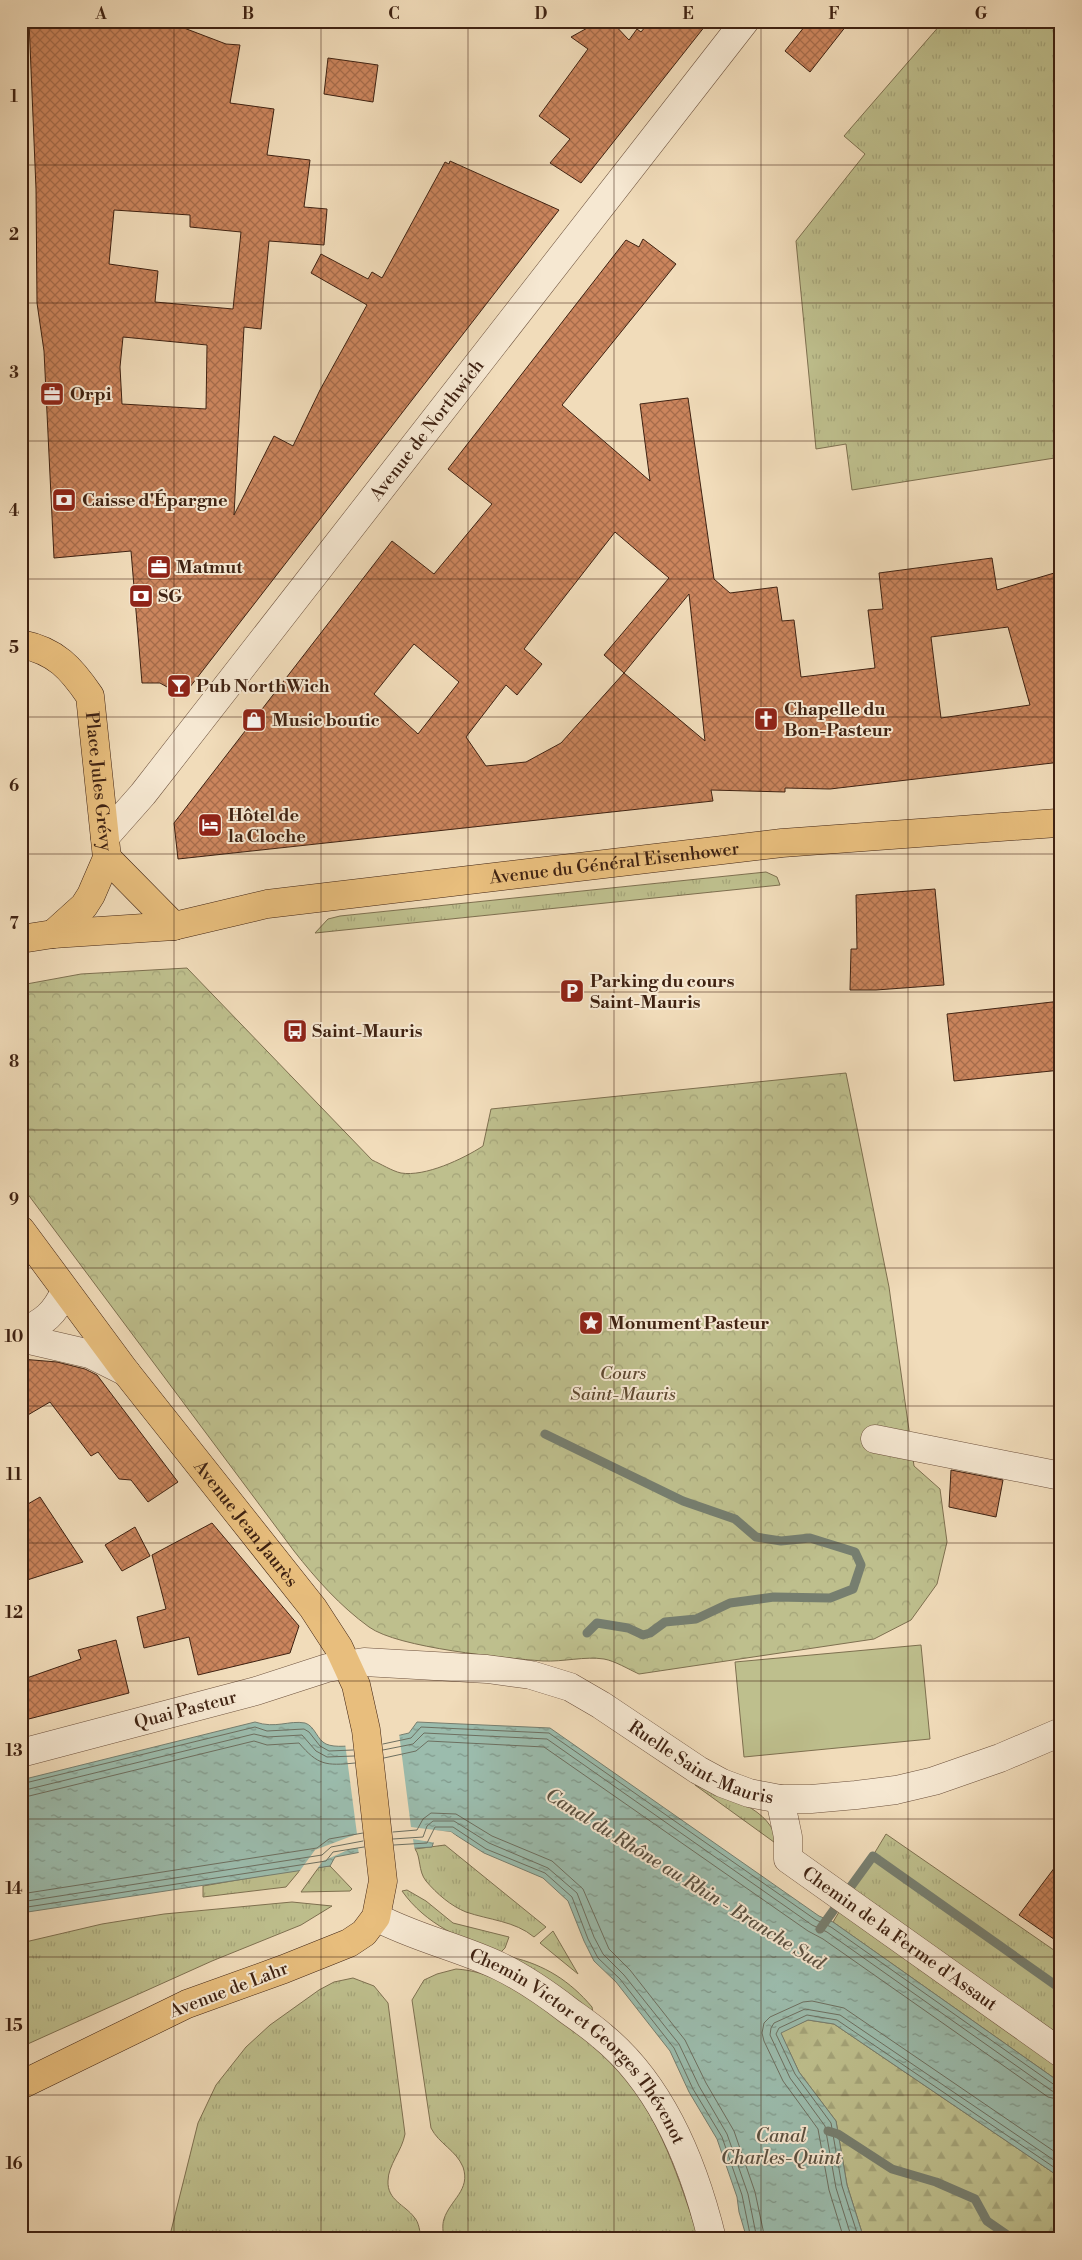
<svg xmlns="http://www.w3.org/2000/svg" width="1082" height="2260" font-family="'Libre Bodoni',serif">
<style>
.grass{fill:url(#grass-tufts);stroke:#7e7050}
.forest{fill:url(#forest-firs);stroke:#7e7050}
.park{fill:url(#park-crowns);stroke:#7e7050}
.pitch{fill:#bebf8d;stroke:#7e7050}
.water{fill:url(#water-ripples);stroke:#767e6f}
.pier{fill:#f1dcba}
.lines{fill:none;stroke-linecap:round;stroke-linejoin:round}
.shore{stroke:#6d6f60;stroke-width:1}
.stream{stroke:#767e6f;stroke-width:9}
.building{fill:url(#building-cross-hatch);stroke:#3f2212;fill-rule:evenodd}
.minor-casing{stroke:#6c503c;stroke-width:29}
.major-casing{stroke:#3f2212;stroke-width:29}
.minor{stroke:#f6e8d2;stroke-width:28}
.major{stroke:#e8be7d;stroke-width:28}
.grid{fill:none;stroke:#3f2212;stroke-width:1;stroke-opacity:0.55}
.labels{text-anchor:middle;dominant-baseline:central;stroke-width:4;stroke-linejoin:round;paint-order:stroke}
.poi-label{font-size:18px;font-weight:bold;fill:#3f2212;stroke:#f6e8d2;text-anchor:start}
.street-label{font-size:18px;fill:#3f2212;stroke:#f6e8d2}
.park-label{font-size:18px;font-style:italic;fill:#5f4931;stroke:#f6e8d2}
.water-label{font-size:19px;font-style:italic;fill:#5b5040;stroke:#f6e8d2}
.neatline{fill:none;stroke:#3f2212;stroke-width:2}
.grid-label{font-size:16px;text-anchor:middle;font-weight:bold;fill:#3f2212}
</style>
<defs>
<pattern id="grass-tufts" width="24" height="20" patternUnits="userSpaceOnUse" patternTransform="scale(1.25)"><rect width="24" height="20" fill="#bebf8d"/><path d="M3 7l-1-3M5 7V3M7 7l1-3M15 17l-1-3M17 17v-4M19 17l1-3" fill="none" stroke="#a4a479"/></pattern>
<pattern id="forest-firs" width="22" height="20" patternUnits="userSpaceOnUse" patternTransform="scale(1.25)"><rect width="22" height="20" fill="#bebf8d"/><path d="M5 1l3.5 6h-7zM16 11l3.5 6h-7z" fill="#a4a479"/></pattern>
<pattern id="park-crowns" width="20" height="18" patternUnits="userSpaceOnUse" patternTransform="scale(1.25)"><rect width="20" height="18" fill="#bebf8d"/><path d="M2 6a3 3 0 1 1 6 0M12 15a3 3 0 1 1 6 0" fill="none" stroke="#a4a479"/></pattern>
<pattern id="water-ripples" width="26" height="14" patternUnits="userSpaceOnUse" patternTransform="scale(1.25)"><rect width="26" height="14" fill="#9bbcad"/><path d="M2 4q2-2 4 0t4 0M15 11q2-2 4 0t4 0" fill="none" stroke="#80988b"/></pattern>
<pattern id="building-cross-hatch" width="8" height="8" patternUnits="userSpaceOnUse" patternTransform="scale(1.25)"><rect width="8" height="8" fill="#cb855d"/><path d="M0 0l8 8M0 8l8-8" fill="none" stroke="#a66c4b"/></pattern>
</defs>
<rect width="100%" height="100%" fill="#f1dcba"/>
<filter id="stains"><feTurbulence type="fractalNoise" baseFrequency=".004" numOctaves="4"/><feColorMatrix values="0 0 0 0 .2 0 0 0 0 .09 0 0 0 0 .02 0 0 0 .5 -.17"/></filter>
<radialGradient id="worn" r=".72"><stop offset=".6" stop-color="#630" stop-opacity="0"/><stop offset="1" stop-color="#630" stop-opacity=".3"/></radialGradient>
<path class="grass" d="M1012 21H1061V457L852 490 846 444 816 449 796 241 865 154 844 136 941 24Z
M766 872 777 877 780 885 315 933 328 919 340 916Z
M695 1785C727 1798 771 1806 778 1845Z
M886 1834 1061 1955V2083L833 1922Z
M445 1845 546 1927 534 1937C515 1921 489 1920 466 1912 451 1906 437 1894 426 1881 418 1871 421 1857 415 1849Z
M330 1866 352 1889 350 1891 301 1892 319 1867Z
M301 1869 286 1887 203 1897V1886Z
M407 1890 426 1901 453 1923 509 1937 505 1948 499 1954C462 1939 426 1925 402 1891Z
M292 1902 332 1906 301 1925 212 1961 21 2047V1943L102 1924 164 1914Z
M553 1931 578 1974 540 1943Z
M511 1957C545 1965 570 1981 592 2007L593 2013Z
M456 1969C489 1971 515 1988 542 2006 569 2024 596 2044 618 2069 660 2117 679 2179 699 2239H444C443 2232 442 2225 444 2219 450 2200 471 2190 463 2167 456 2150 439 2144 431 2128L412 2000 424 1980 437 1974Z
M353 1978 374 1986 388 2003 405 2134C402 2151 388 2165 388 2181 387 2200 405 2205 414 2217 419 2222 420 2232 421 2239H169L198 2123 216 2085 246 2047 270 2025 319 1990 334 1982Z"/>
<path class="forest" d="M808 2020 834 2024 1061 2178V2239H864L847 2185 836 2121 799 2072 780 2032Z"/>
<path class="park" d="M187 968 372 1160C381 1164 392 1171 401 1173 425 1177 463 1159 483 1146L491 1109 846 1073 889 1287 914 1466 940 1489 947 1542 937 1584 911 1620 874 1639 639 1674C628 1669 615 1661 604 1659 585 1656 563 1662 543 1661 504 1658 398 1648 369 1627 340 1606 316 1579 294 1551L21 1185V985L81 974Z"/>
<path class="pitch" d="M921 1645 930 1739 744 1757 735 1662Z"/>
<path class="water" d="M255 1722C276 1729 289 1720 305 1723 315 1726 317 1740 326 1744 344 1752 390 1737 409 1733L417 1722 550 1728 819 1916 833 1922 1061 2083V2178L834 2024 808 2020 781 2033 799 2072 836 2121 847 2185 864 2239H747L739 2212 737 2197 717 2139 689 2092 670 2051 616 1982 594 1961 584 1941 568 1901 543 1878 484 1853 451 1832 437 1831 432 1847 361 1852 335 1857 330 1866 21 1913V1780Z"/>
<path class="pier" d="M399 1733 411 1827 451 1832 478 1853 450 1834H439L436 1843 413 1839 415 1852 359 1855 358 1848 350 1849 323 1861 317 1869 299 1872 315 1850 357 1834 345 1743Z"/>
<g class="lines">
<path class="shore" d="M383 1744 411 1738 421 1727 549 1733 816 1920 831 1927 1056 2086 1061 2087
M383 1750 413 1744 424 1733 547 1739 812 1925 827 1932 1052 2091 1061 2093
M384 1758 416 1751 428 1741 544 1747 808 1931 823 1939 1048 2097 1061 2100
M21 1784 255 1727 267 1731 304 1729 309 1732 320 1746 329 1751 353 1750
M21 1791 254 1734 267 1737 302 1735 316 1751 327 1757 354 1756
M21 1798 254 1741 267 1745 299 1743C318 1765 325 1766 355 1763
M393 1832 417 1830 423 1819 431 1813 456 1814 492 1836 552 1861 583 1889 609 1949 630 1970 685 2040 706 2083 734 2131 755 2192 765 2239
M393 1839 423 1837 427 1826 433 1821H454L489 1843 548 1868 577 1893 594 1937 603 1954 624 1975 679 2044 699 2086 727 2134 748 2194 757 2239
M394 1845 427 1843 435 1827H453L486 1849 545 1873 572 1897 588 1939 598 1958 620 1979 674 2048 693 2089 722 2137 742 2195 751 2239
M21 1894 317 1848 329 1839 363 1833
M21 1902 322 1855 331 1847 363 1841
M21 1908 326 1861 333 1852 364 1847
M844 2239 829 2190 818 2129 783 2081 764 2041 762 2033 764 2023 770 2017 803 2002 812 2001 844 2008 1061 2156
M852 2239 836 2188 825 2126 790 2078 770 2035 771 2028 774 2023 805 2009 840 2015 1061 2165
M859 2239 842 2186 831 2123 795 2074 776 2034 779 2028 807 2015 837 2020 1061 2172"/>
<path class="stream" d="M545 1434 683 1501 735 1519 756 1537 781 1541 810 1538 855 1552 861 1565 853 1589 830 1598 774 1597 730 1603 696 1619 665 1622 650 1633 643 1635 628 1628 597 1623 587 1633
M820 1929 873 1856 1061 1989
M828 2131 838 2134 892 2169 936 2182 975 2199 987 2221 1013 2239"/>
</g>
<path class="building" d="M29 21H184V28L226 44 240 45 230 103 274 109 267 155 310 160 304 207 327 209 324 245 269 241 261 329 244 327 234 515 274 436 293 446 320 390 367 305 311 273 321 254 368 279 372 272 382 278 445 162 449 164 450 161 559 210 183 696 160 683H142L131 551 54 558 44 351 37 303 36 189ZM114 210 190 215V227L241 232 233 309 155 302 158 271 109 264ZM123 337 207 345 206 409 122 404 120 367Z
M600 21H611L629 40 637 29 641 32 650 21H709L581 183 550 163 570 139 539 116 588 49 571 37Z
M809 21H850L810 72 785 51Z
M328 58 378 65 373 102 324 94Z
M643 239 676 264 562 405 650 481 640 404 688 398 714 579 730 593 777 587 782 621 794 620 801 677 875 668 868 610 883 609 879 573 992 558 997 590 1061 571V762L830 789 785 788V792L711 790 713 801 178 859 174 823 392 541 434 574 492 504 448 469 626 240 639 247ZM615 532 669 578 604 655 624 673 689 594 705 741 624 673 561 743 526 762 486 766 466 737 506 685 517 695 542 664 524 649ZM1008 627 1030 705 941 718 931 637ZM414 644 459 682 418 734 374 694Z
M935 889 944 985 876 990H850L851 949H857L856 895Z
M1061 1001V1070L954 1081 947 1014Z
M21 1359 57 1362 85 1369 97 1375 178 1482 148 1502 131 1480 119 1479 98 1452 91 1456 50 1402 21 1419Z
M951 1470 1003 1480 996 1517 949 1507Z
M40 1497 83 1562 21 1582V1508Z
M212 1523 299 1626 290 1653 198 1675 189 1637 144 1648 137 1617 166 1609 152 1555Z
M135 1527 150 1556 122 1571 105 1545Z
M116 1640 129 1693 21 1721V1680L81 1659 78 1650Z
M1061 1859V1944L1019 1915Z"/>
<g class="lines">
<defs>
<g id="minor">
<path id="s1" d="M105 837 143 794 745 21"/>
<path d="M21 1332C44 1323 55 1313 65 1291"/>
<path d="M21 1338 90 1354 126 1372"/>
<path d="M875 1439 1061 1476"/>
<path id="s2" d="M21 1753 256 1691 327 1668 364 1662 487 1669 531 1675 570 1687 601 1705 698 1770 722 1783 749 1793 780 1799H811L856 1795 896 1790 934 1781 1000 1758 1061 1732"/>
<path id="s3" d="M780 1799 788 1837V1859L1061 2053"/>
<path id="s4" d="M376 1917C415 1938 459 1947 499 1966 524 1978 547 1994 569 2011 580 2019 592 2027 602 2036 662 2085 694 2165 712 2239"/>
</g>
<g id="major">
<path id="s5" d="M21 644C56 651 71 668 90 696L107 858 91 895 84 906 53 934"/>
<path d="M107 858 174 926"/>
<path id="s6" d="M21 939 53 934 174 926 267 904 782 843 1057 823"/>
<path id="s7" d="M21 1230 126 1372 313 1608 339 1648 356 1685 366 1730 383 1881 376 1917 364 1933 349 1943 284 1969 187 2004 21 2085"/>
</g>
</defs>
<use href="#minor" class="minor-casing"/>
<use href="#major" class="major-casing"/>
<use href="#minor" class="minor"/>
<use href="#major" class="major"/>
</g>
<path class="grid" d="M174 21V2239M321 21V2239M468 21V2239M614 21V2239M761 21V2239M908 21V2239M21 165H1061M21 303H1061M21 441H1061M21 579H1061M21 717H1061M21 854H1061M21 992H1061M21 1130H1061M21 1268H1061M21 1406H1061M21 1543H1061M21 1681H1061M21 1819H1061M21 1957H1061M21 2095H1061"/>
<defs>
<symbol id="office-square" viewBox="-11 -11 22 22"><rect x="-9" y="-9" width="18" height="18" rx="4" fill="#8f2418" stroke="#f6e8d2"/><path d="M-6-3h4V-5.5h4V-3h4V5H-6ZM-1-4.5V-3h2v-1.5ZM-6 0V1H6V0Z" fill="#fff"/></symbol>
<symbol id="bank-square" viewBox="-11 -11 22 22"><rect x="-9" y="-9" width="18" height="18" rx="4" fill="#8f2418" stroke="#f6e8d2"/><path d="M-6-4H6V4H-6ZM0-2.3a2.3 2.3 0 1 0 0 4.6a2.3 2.3 0 1 0 0-4.6Z" fill="#fff"/></symbol>
<symbol id="bar-square" viewBox="-11 -11 22 22"><rect x="-9" y="-9" width="18" height="18" rx="4" fill="#8f2418" stroke="#f6e8d2"/><path d="M-6-5H6L.8 .8V4.5H3.5V6h-7V4.5H-.8V.8Z" fill="#fff"/></symbol>
<symbol id="church-square" viewBox="-11 -11 22 22"><rect x="-9" y="-9" width="18" height="18" rx="4" fill="#8f2418" stroke="#f6e8d2"/><path d="M-1.2-6h2.4v3.5h3.3v2.4h-3.3V6h-2.4V-.1h-3.3v-2.4h3.3Z" fill="#fff"/></symbol>
<symbol id="shop-square" viewBox="-11 -11 22 22"><rect x="-9" y="-9" width="18" height="18" rx="4" fill="#8f2418" stroke="#f6e8d2"/><path d="M-5-2.5h2.3a2.7 3.5 0 0 1 5.4 0H5L5.5 6h-11ZM-1.5-2.5h3a1.5 2.3 0 0 0-3 0Z" fill="#fff"/></symbol>
<symbol id="hotel-square" viewBox="-11 -11 22 22"><rect x="-9" y="-9" width="18" height="18" rx="4" fill="#8f2418" stroke="#f6e8d2"/><path d="M-6-4.5h1.5V1H6V5H4.5V3h-9V5H-6ZM-4 0a1.8 1.8 0 1 1 3.6 0ZM.5 0V-2.5h3Q6-2.5 6 0Z" fill="#fff"/></symbol>
<symbol id="parking-square" viewBox="-11 -11 22 22"><rect x="-9" y="-9" width="18" height="18" rx="4" fill="#8f2418" stroke="#f6e8d2"/><path d="M-3.5-5.5H1a3.5 3.5 0 0 1 0 7H-1V5.5H-3.5ZM-1-3.4V-.6H.8a1.4 1.4 0 0 0 0-2.8Z" fill="#fff"/></symbol>
<symbol id="bus-square" viewBox="-11 -11 22 22"><rect x="-9" y="-9" width="18" height="18" rx="4" fill="#8f2418" stroke="#f6e8d2"/><path d="M-5-6H5V4H4V6H2V4H-2V6H-4V4H-5ZM-3.5-4V0h7V-4ZM-3.5 1.2v1.5H-2V1.2ZM2 1.2v1.5H3.5V1.2Z" fill="#fff"/></symbol>
<symbol id="sight-square" viewBox="-11 -11 22 22"><rect x="-9" y="-9" width="18" height="18" rx="4" fill="#8f2418" stroke="#f6e8d2"/><path d="M0-6L1.8-2.2L6-1.7L2.9 1.2L3.7 5.4L0 3.3L-3.7 5.4L-2.9 1.2L-6-1.7L-1.8-2.2Z" fill="#fff"/></symbol>
</defs>
<g fill-rule="evenodd">
<use href="#office-square" x="38" y="380" width="28" height="28"/>
<use href="#bank-square" x="50" y="486" width="28" height="28"/>
<use href="#office-square" x="145" y="553" width="28" height="28"/>
<use href="#bank-square" x="127" y="582" width="28" height="28"/>
<use href="#bar-square" x="165" y="672" width="28" height="28"/>
<use href="#church-square" x="752" y="705" width="28" height="28"/>
<use href="#shop-square" x="240" y="706" width="28" height="28"/>
<use href="#hotel-square" x="196" y="811" width="28" height="28"/>
<use href="#parking-square" x="558" y="977" width="28" height="28"/>
<use href="#bus-square" x="281" y="1017" width="28" height="28"/>
<use href="#sight-square" x="577" y="1309" width="28" height="28"/>
</g>
<g class="labels">
<g class="poi-label">
<text x="70" y="394">Orpi</text>
<text x="82" y="500">Caisse d'Épargne</text>
<text x="176" y="567">Matmut</text>
<text x="158" y="596">SG</text>
<text x="196" y="686">Pub NorthWich</text>
<text x="784" y="709">Chapelle du<tspan x="784" dy="21">Bon-Pasteur</tspan></text>
<text x="272" y="720">Music boutic</text>
<text x="228" y="815">Hôtel de<tspan x="228" dy="21">la Cloche</tspan></text>
<text x="590" y="981">Parking du cours<tspan x="590" dy="21">Saint-Mauris</tspan></text>
<text x="312" y="1031">Saint-Mauris</text>
<text x="608" y="1323">Monument Pasteur</text>
</g>
<g class="street-label">
<text stroke="none"><textPath href="#s1" startOffset="519">Avenue de Northwich</textPath></text>
<text stroke="none"><textPath href="#s5" startOffset="175">Place Jules Grévy</textPath></text>
<text stroke="none"><textPath href="#s6" startOffset="599">Avenue du Général Eisenhower</textPath></text>
<text stroke="none"><textPath href="#s7" startOffset="370">Avenue Jean Jaurès</textPath></text>
<text stroke="none"><textPath href="#s2" startOffset="170">Quai Pasteur</textPath></text>
<text stroke="none"><textPath href="#s2" startOffset="716">Ruelle Saint-Mauris</textPath></text>
<text stroke="none"><textPath href="#s3" startOffset="198">Chemin de la Ferme d'Assaut</textPath></text>
<text transform="translate(229 1990) rotate(-21)">Avenue de Lahr</text>
<text stroke="none"><textPath href="#s4" startOffset="246">Chemin Victor et Georges Thévenot</textPath></text>
</g>
<g class="park-label">
<text x="623" y="1373">Cours<tspan x="623" dy="21">Saint-Mauris</tspan></text>
</g>
<g class="water-label">
<text transform="translate(685 1879) rotate(32)">Canal du Rhône au Rhin - Branche Sud</text>
<text x="781" y="2136">Canal<tspan x="781" dy="22">Charles-Quint</tspan></text>
</g>
</g>
<rect width="1082" height="2260" fill="none" stroke="#f1dcba" stroke-width="55"/>
<rect x="28" y="28" width="1026" height="2204" class="neatline"/>
<g class="grid-label">
<text x="101" y="19">A</text>
<text x="248" y="19">B</text>
<text x="394" y="19">C</text>
<text x="541" y="19">D</text>
<text x="688" y="19">E</text>
<text x="834" y="19">F</text>
<text x="981" y="19">G</text>
<text x="14" y="102">1</text>
<text x="14" y="240">2</text>
<text x="14" y="378">3</text>
<text x="14" y="516">4</text>
<text x="14" y="653">5</text>
<text x="14" y="791">6</text>
<text x="14" y="929">7</text>
<text x="14" y="1067">8</text>
<text x="14" y="1205">9</text>
<text x="14" y="1342">10</text>
<text x="14" y="1480">11</text>
<text x="14" y="1618">12</text>
<text x="14" y="1756">13</text>
<text x="14" y="1894">14</text>
<text x="14" y="2031">15</text>
<text x="14" y="2169">16</text>
</g>
<rect width="100%" height="100%" filter="url(#stains)"/>
<rect width="100%" height="100%" fill="url(#worn)"/>
</svg>
